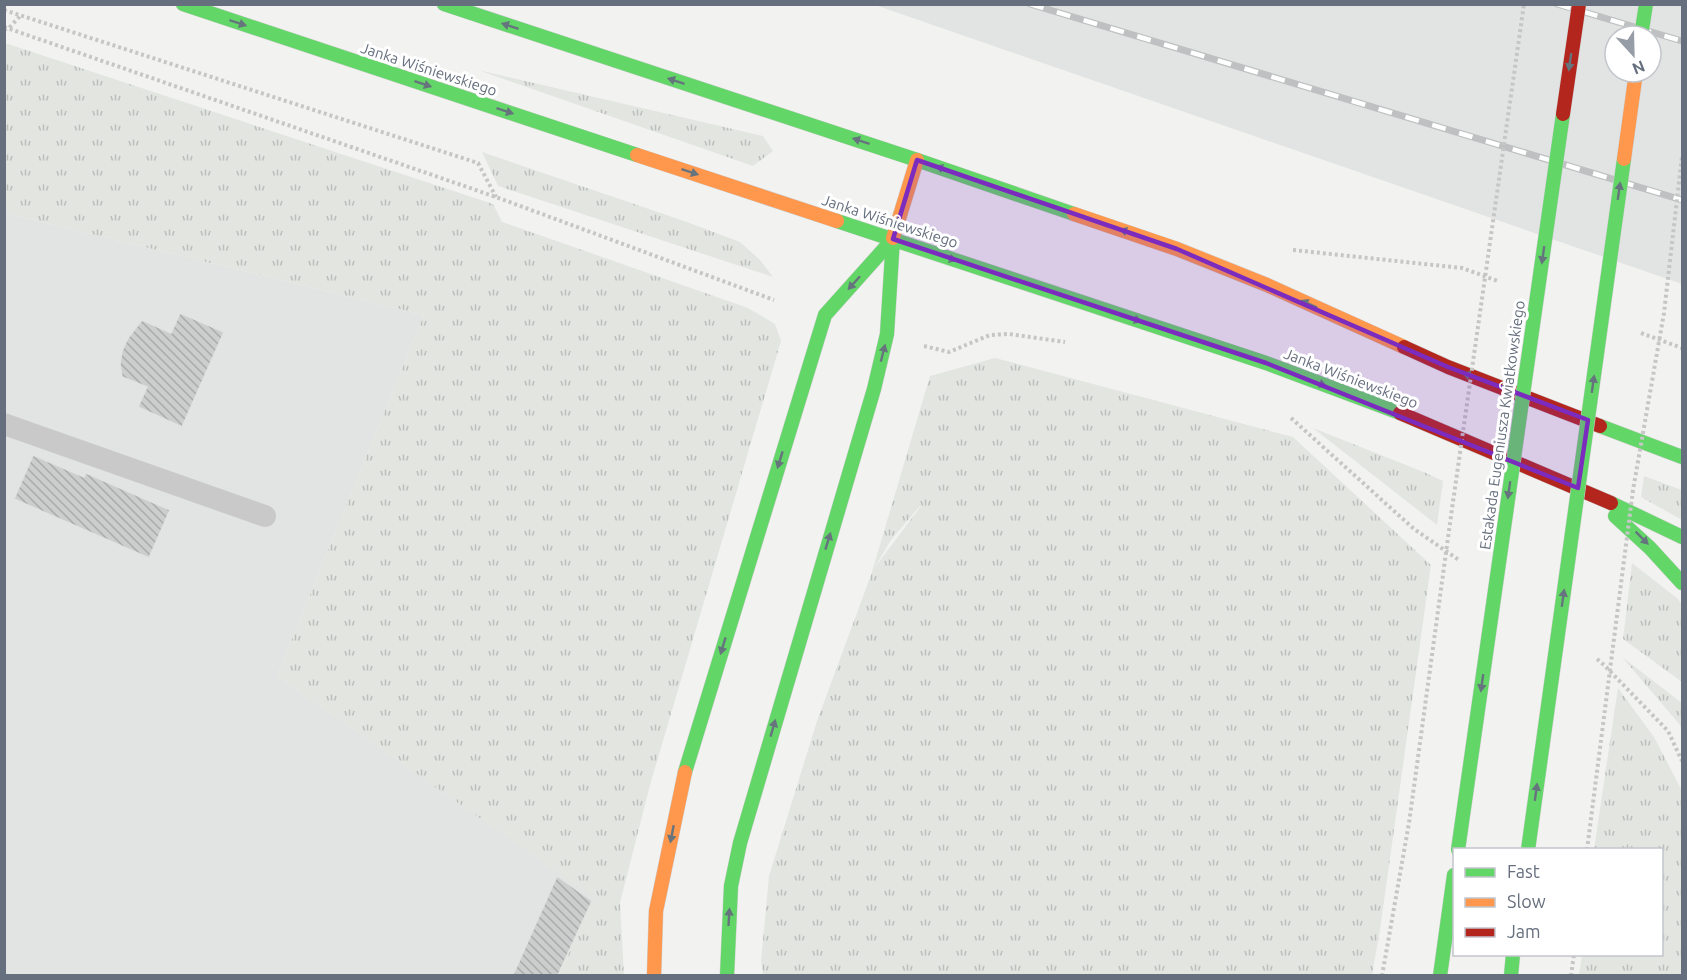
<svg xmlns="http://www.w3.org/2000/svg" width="1687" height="980" font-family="Ubuntu,sans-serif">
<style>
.built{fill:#e2e4e4;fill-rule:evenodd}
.grass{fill:url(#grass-tufts);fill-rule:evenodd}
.building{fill:url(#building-back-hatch);stroke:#e2e2e1;stroke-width:1.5}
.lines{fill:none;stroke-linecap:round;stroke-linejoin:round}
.fast-casing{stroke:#cecfcf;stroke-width:15}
.slow-casing{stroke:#cecfcf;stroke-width:15}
.jam-casing{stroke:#cecfcf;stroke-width:15}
.path{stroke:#c6c6c6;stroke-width:4;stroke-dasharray:3 3;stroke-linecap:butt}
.lane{stroke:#c9c9ca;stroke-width:22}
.fast{stroke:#63d668;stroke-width:14}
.slow{stroke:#ff974d;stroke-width:14}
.jam{stroke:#b3261e;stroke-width:14}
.rail-casing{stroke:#bfc0c1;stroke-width:7}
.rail{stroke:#fff;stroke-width:4.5;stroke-dasharray:14;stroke-linecap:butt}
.fast-bridge-casing{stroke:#cecfcf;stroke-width:15;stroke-linecap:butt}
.slow-bridge-casing{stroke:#cecfcf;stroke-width:15;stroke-linecap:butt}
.jam-bridge-casing{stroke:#cecfcf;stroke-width:15;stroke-linecap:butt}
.path-bridge{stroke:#c6c6c6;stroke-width:4;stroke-dasharray:3 3;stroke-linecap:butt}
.fast-bridge{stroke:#63d668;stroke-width:14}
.slow-bridge{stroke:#ff974d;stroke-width:14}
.jam-bridge{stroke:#b3261e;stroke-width:14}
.oneway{fill:#66747d}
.marked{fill:#7b2cbf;fill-opacity:0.2;stroke:#7b2cbf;stroke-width:4.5;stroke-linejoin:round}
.labels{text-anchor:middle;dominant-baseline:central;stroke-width:6;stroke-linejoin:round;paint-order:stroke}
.street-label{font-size:15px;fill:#666f7e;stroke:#fff}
</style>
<defs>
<pattern id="grass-tufts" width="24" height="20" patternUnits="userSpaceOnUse" patternTransform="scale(1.5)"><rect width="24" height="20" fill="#e2e5e0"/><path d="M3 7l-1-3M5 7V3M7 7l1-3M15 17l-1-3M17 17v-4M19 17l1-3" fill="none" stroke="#bbbebb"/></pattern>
<pattern id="building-back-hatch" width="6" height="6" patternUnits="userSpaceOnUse" patternTransform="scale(1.5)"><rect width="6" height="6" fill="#cccdcd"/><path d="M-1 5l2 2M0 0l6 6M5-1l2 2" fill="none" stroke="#a9abac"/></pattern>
</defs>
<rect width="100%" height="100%" fill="#f2f3f1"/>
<path class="built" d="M875 5H1682V284ZM1615 36H1651V72H1615Z
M5 213 424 315 277 676 595 898 557 975 5 976Z"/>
<path class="grass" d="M5 43 493 204 502 222 748 308 775 324 781 341 650 785 620 903 624 975H559L594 898 277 676 424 315 5 213Z
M478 70 763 136 773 151 753 166Z
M482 152 687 222 740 242 760 260 773 277 498 186Z
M995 358 1293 437 1431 565 1380 930 1372 975H763L761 961 769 876 817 721 871 575 930 376ZM920 506H921L875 567 891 540Z
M1313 428 1426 473 1443 481 1437 525Z
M1644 476 1682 490V520L1641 497Z
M1632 563 1678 599 1682 605V682L1623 639Z
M1622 657 1682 703V730L1680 725Z
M1618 688 1654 737 1682 791V975H1579L1582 955 1662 954V850L1594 849Z"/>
<path class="building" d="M180 313 224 332 182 427 138 407 147 387 122 377 120 364 122 351 128 338 142 320 171 333Z
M33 455 84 477 86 473 170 510 149 558 14 499Z
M557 876 592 901 558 975H513Z"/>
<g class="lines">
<defs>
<path id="fast" d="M183 4 637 155
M444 4 917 160 1074 214
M837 221 1266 363 1400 413
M1600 426 1682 457
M1611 503 1682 537
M1615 516 1650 548 1682 583
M685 772 825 315 893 239
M727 976 731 886 740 843 874 389 887 334 893 238
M1440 976 1454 875
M1511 976 1513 954"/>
<path id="slow" d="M637 155 837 221
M1074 214 1177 249 1267 285 1404 347
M893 238 917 160
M654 976 656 911 685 772"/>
<path id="jam" d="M1404 347 1448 367 1600 426
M1400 413 1611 503"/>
</defs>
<use href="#fast" class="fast-casing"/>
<use href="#slow" class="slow-casing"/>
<use href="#jam" class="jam-casing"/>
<path class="path" d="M4 10 478 163 496 197
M4 27 496 197 774 300
M4 30 9 28 21 15
M1293 250 1462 268 1498 281
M1641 333 1682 348
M924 346 949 352 990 335 1009 334 1065 342
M1291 418 1414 529 1459 560
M1597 659 1604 665 1668 731 1682 761
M1571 976 1574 954"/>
<path class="lane" d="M4 424 265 516"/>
<use href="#fast" class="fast"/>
<use href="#slow" class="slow"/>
<use href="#jam" class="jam"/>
<defs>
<path id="rail" d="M1030 4 1682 200
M1557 4 1682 41"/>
</defs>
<use href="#rail" class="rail-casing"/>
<use href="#rail" class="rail"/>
<defs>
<path id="fast-bridge" d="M1641 36 1646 4
M1458 850 1563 114
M1528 850 1624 159"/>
<path id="slow-bridge" d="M1624 159 1636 72"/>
<path id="jam-bridge" d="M1563 114 1579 4"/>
</defs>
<use href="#fast-bridge" class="fast-bridge-casing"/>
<use href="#slow-bridge" class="slow-bridge-casing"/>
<use href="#jam-bridge" class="jam-bridge-casing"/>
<path class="path-bridge" d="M1587 850 1633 490 1664 313 1682 156
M1382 976 1409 823 1451 516 1524 4"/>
<use href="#fast-bridge" class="fast-bridge"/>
<use href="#slow-bridge" class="slow-bridge"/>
<use href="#jam-bridge" class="jam-bridge"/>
</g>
<defs><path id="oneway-solid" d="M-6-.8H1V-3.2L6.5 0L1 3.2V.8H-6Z" transform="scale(1.5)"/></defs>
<g class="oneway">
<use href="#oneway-solid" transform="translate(238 23) rotate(18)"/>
<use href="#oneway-solid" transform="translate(510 26) rotate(-162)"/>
<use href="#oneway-solid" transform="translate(1570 62) rotate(98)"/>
<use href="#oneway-solid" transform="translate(676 81) rotate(-162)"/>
<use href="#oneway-solid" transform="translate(423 84) rotate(18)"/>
<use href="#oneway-solid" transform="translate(505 111) rotate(18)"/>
<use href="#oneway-solid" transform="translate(861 141) rotate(-162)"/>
<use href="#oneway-solid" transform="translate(944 169) rotate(-161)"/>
<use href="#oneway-solid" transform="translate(690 172) rotate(18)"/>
<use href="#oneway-solid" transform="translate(1619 191) rotate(-82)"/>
<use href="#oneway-solid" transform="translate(1128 232) rotate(-161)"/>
<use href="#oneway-solid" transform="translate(1543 255) rotate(98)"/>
<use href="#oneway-solid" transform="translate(948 258) rotate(18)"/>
<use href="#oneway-solid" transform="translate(854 283) rotate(132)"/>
<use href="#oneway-solid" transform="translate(1309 304) rotate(-156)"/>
<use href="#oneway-solid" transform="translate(1133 319) rotate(18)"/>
<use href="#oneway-solid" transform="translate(883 353) rotate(-76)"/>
<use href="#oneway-solid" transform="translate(1471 376) rotate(-159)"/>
<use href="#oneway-solid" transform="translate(1318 383) rotate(20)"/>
<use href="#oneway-solid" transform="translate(1593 384) rotate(-82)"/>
<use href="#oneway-solid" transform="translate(780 460) rotate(107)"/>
<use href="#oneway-solid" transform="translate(1509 490) rotate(98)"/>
<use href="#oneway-solid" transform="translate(1642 538) rotate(45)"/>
<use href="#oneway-solid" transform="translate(828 541) rotate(-73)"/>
<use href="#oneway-solid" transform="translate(1563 598) rotate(-82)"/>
<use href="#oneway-solid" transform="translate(723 646) rotate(107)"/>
<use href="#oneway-solid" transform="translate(1482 683) rotate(98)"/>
<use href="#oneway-solid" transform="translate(773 728) rotate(-74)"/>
<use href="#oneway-solid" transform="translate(1536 792) rotate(-82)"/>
<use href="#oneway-solid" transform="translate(672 834) rotate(101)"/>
<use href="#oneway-solid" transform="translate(729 917) rotate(-87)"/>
</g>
<path class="marked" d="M917 160 1177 249 1448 367 1588 420 1578 488 1266 363 893 239Z"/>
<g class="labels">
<g class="street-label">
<text transform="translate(429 69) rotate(18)">Janka Wiśniewskiego</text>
<text transform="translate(890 221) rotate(18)">Janka Wiśniewskiego</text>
<text transform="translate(1351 378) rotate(21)">Janka Wiśniewskiego</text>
<text transform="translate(1502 425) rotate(-82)">Estakada Eugeniusza Kwiatkowskiego</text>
</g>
</g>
<rect width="1687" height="980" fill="none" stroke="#666f7e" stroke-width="12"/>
<rect x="1453" y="848" width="210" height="108" fill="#ffffff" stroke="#c2c5cb" stroke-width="1.5"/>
<rect x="1465" y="868" width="30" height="9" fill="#63d668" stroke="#c2c5cb" stroke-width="1.5"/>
<text x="1507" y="878" font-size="18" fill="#666f7e">Fast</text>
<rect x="1465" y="898" width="30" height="9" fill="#ff974d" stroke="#c2c5cb" stroke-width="1.5"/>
<text x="1507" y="908" font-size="18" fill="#666f7e">Slow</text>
<rect x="1465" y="928" width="30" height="9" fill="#b3261e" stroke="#c2c5cb" stroke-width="1.5"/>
<text x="1507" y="938" font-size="18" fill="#666f7e">Jam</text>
<g transform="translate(1633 54) rotate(158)"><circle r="28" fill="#ffffff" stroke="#c2c5cb" stroke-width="1.5"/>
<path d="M0-4.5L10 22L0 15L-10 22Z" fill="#979da6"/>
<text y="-9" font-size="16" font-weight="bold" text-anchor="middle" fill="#666f7e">N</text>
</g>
</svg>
